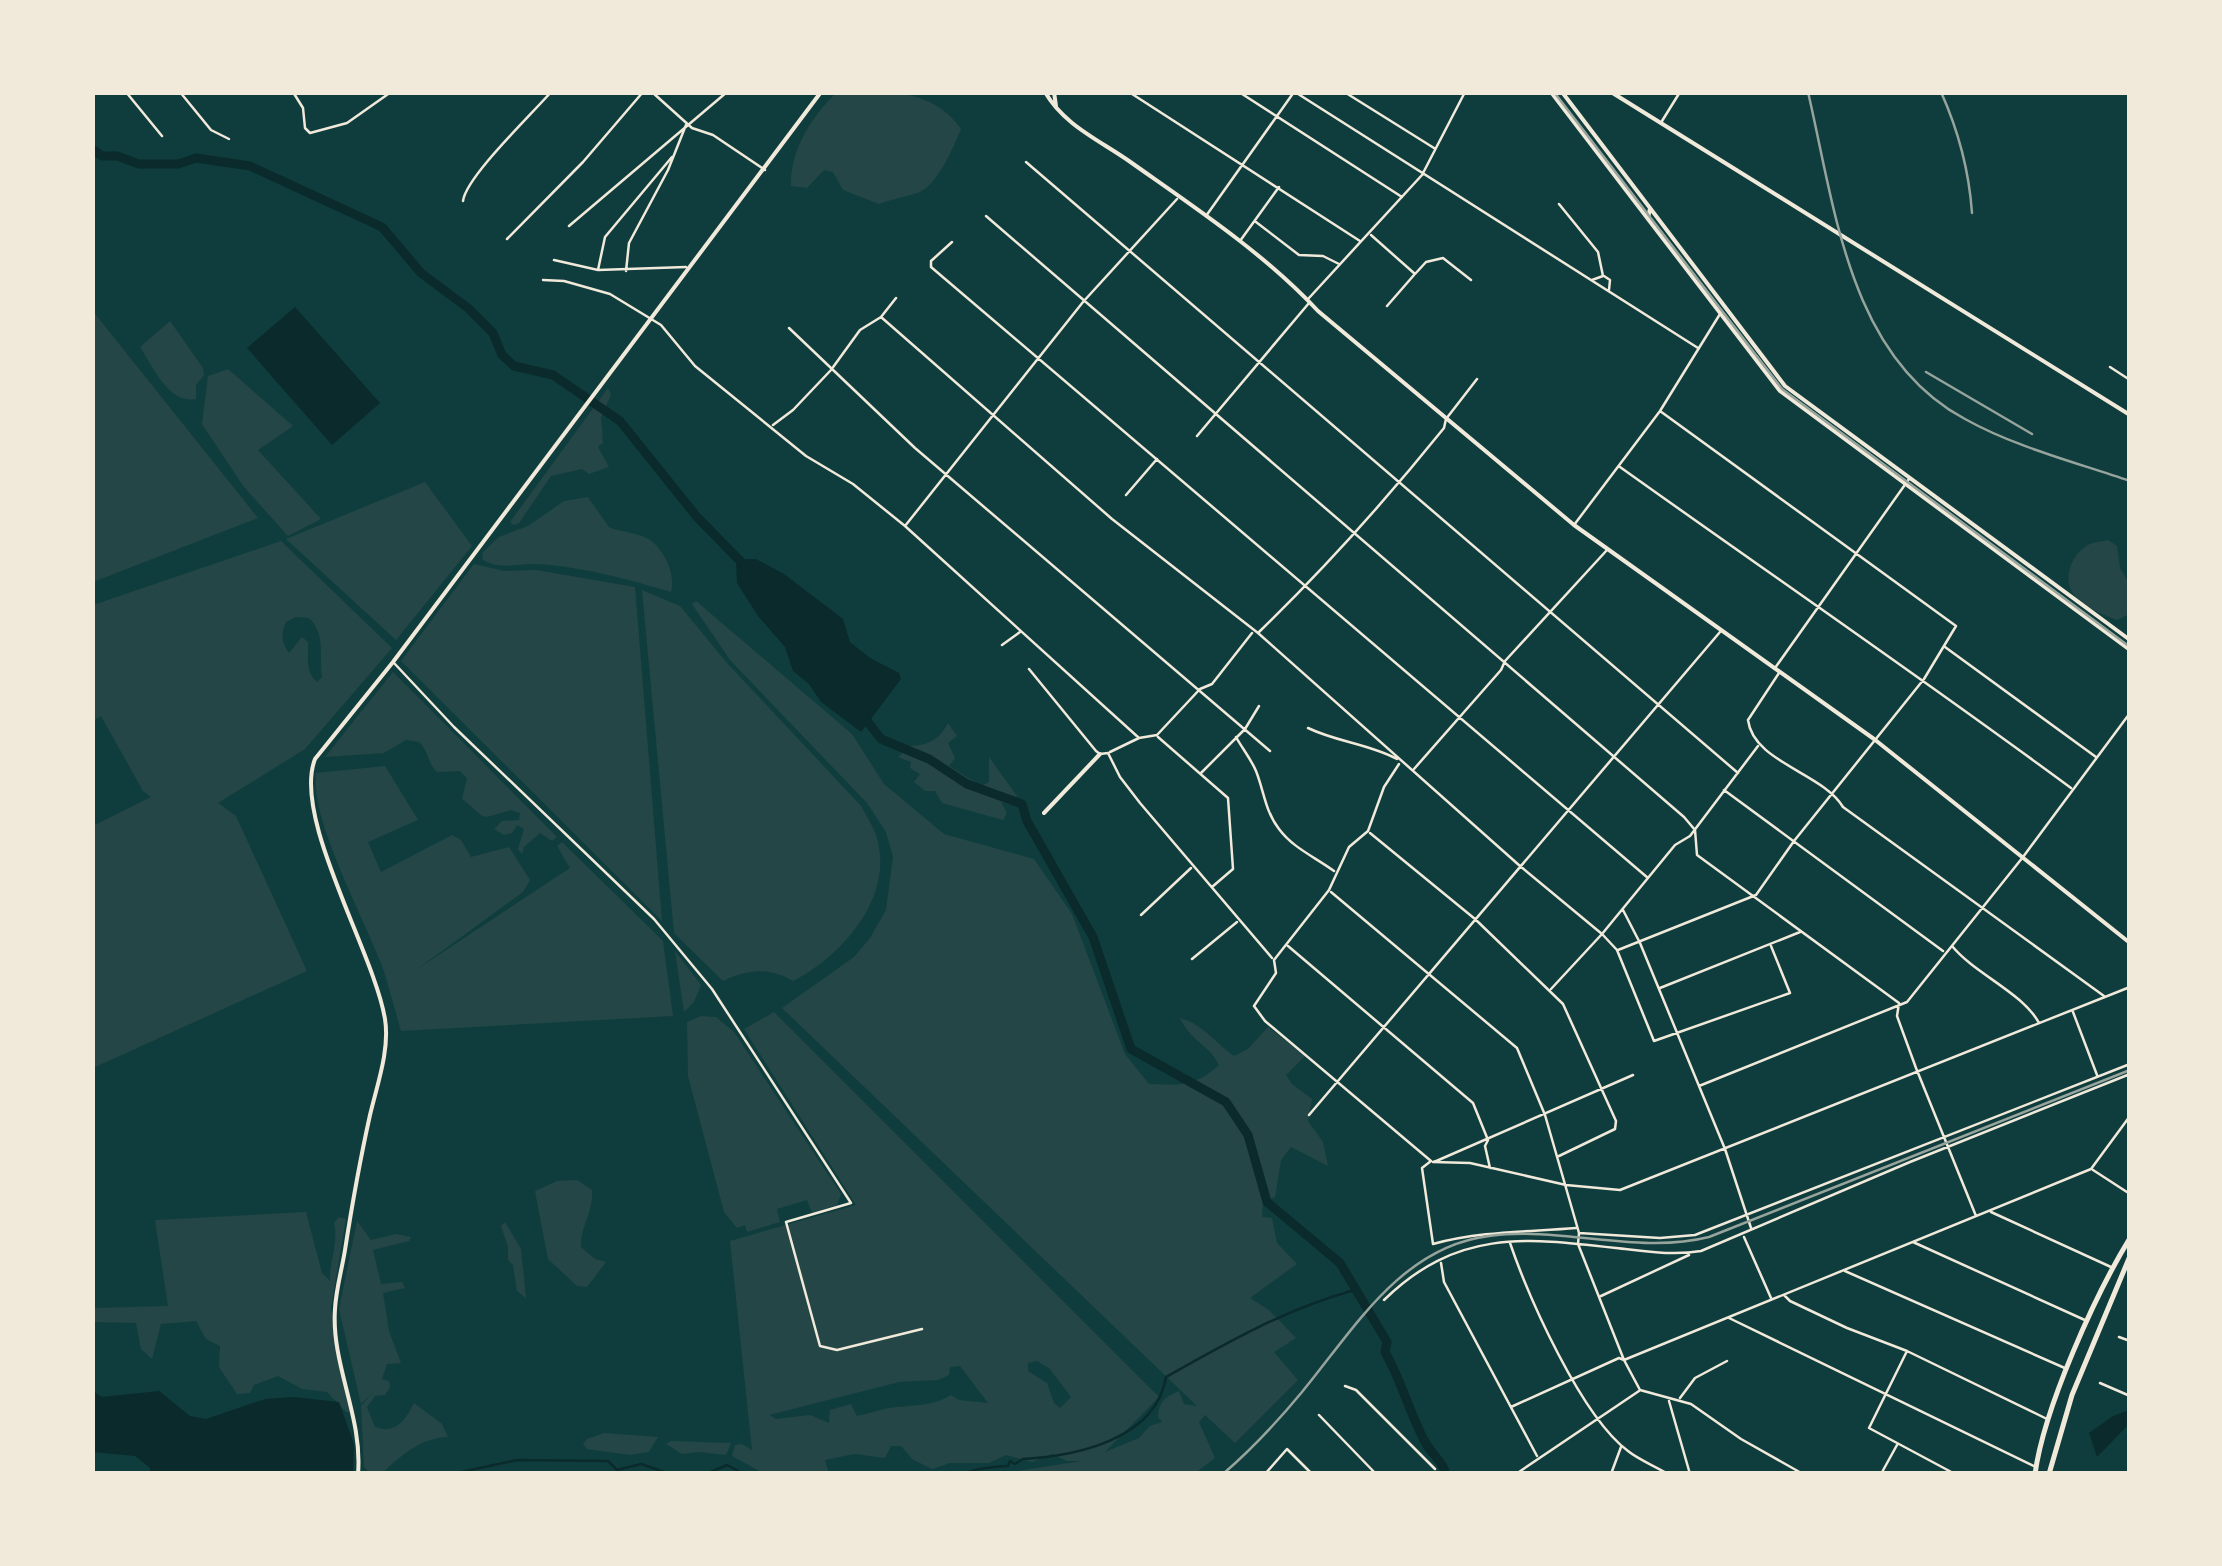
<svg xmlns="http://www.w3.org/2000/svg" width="2222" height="1566" font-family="'Source Sans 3',sans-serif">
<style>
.green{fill:#244646;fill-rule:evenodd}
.water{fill:#0a2a2b}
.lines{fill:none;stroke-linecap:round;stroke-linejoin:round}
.stream{stroke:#0a2a2b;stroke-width:2.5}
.river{stroke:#0a2a2b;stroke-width:9}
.minor{stroke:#f1e9da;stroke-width:2.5}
.tertiary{stroke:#f1e9da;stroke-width:4}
.secondary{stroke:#f1e9da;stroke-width:4}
.primary{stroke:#f1e9da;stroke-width:5}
.tram{stroke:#97a49c;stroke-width:2.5}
.rail{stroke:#97a49c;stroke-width:2.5}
</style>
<rect width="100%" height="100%" fill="#0f3d3e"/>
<path class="green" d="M837 92C883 92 931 86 961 129 953 148 937 187 917 193 904 197 892 199 879 204L843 190 833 172 824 170 807 188 791 186C790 151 811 117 837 92Z
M92 310 258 518 93 582H92Z
M170 321 203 368 204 375 196 385V399C168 404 153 366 140 347Z
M228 369 293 426 258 450 321 519 288 536 244 487 202 424 208 376Z
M608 388 611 395 601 417 603 443 598 447 609 467 589 474 582 469 551 476 519 523 514 525 510 522Z
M425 482 472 546 396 640 286 539Z
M588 497 609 527C620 532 641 533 650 540 665 551 676 575 671 592 631 580 579 566 536 564 517 563 499 571 482 559L483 552 499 537 528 526 564 501Z
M2108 540 2117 546 2120 568 2129 583V614L2117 620C2103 615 2086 608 2075 596 2062 582 2070 557 2085 547 2091 542 2100 542 2108 540Z
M281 541 392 648 305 749 218 803 236 816 307 971 93 1068V826L151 797 143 791 101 716 93 721V605ZM296 617 309 618C326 634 319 656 322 677L317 682C304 670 309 658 308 642L302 637 289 653C281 642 281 634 286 622Z
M474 564 504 571 536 570 635 587 662 921 401 661Z
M642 590 680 606 727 663 862 807C866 816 873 826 876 835 896 896 842 956 793 981 769 967 748 969 723 981L674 933Z
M696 601 852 734 884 784 944 834 1034 859 1072 914 1125 1054 1149 1084C1181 1085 1195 1087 1219 1065 1207 1042 1193 1044 1180 1018 1204 1025 1213 1041 1234 1056L1248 1049 1268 1027 1305 1056 1286 1075 1292 1084 1312 1099 1308 1121 1323 1142 1328 1166 1291 1147 1281 1160 1275 1197 1263 1201 1262 1217 1272 1218 1277 1243 1297 1264 1250 1298 1269 1310 1296 1338 1274 1352 1298 1380 1235 1443 1205 1415 1199 1422 1215 1458 1195 1473H1005L1081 1461H1067L1052 1454 1032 1462 1006 1455 989 1463H950L932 1469 912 1459 901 1446H891L885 1458 854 1454 825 1460 829 1473 761 1472 732 1456 735 1445 742 1444 752 1450 730 1241 856 1205 744 1029 774 1012 1159 1397 1105 1452 1139 1438 1150 1426 1162 1422 1158 1417C1159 1401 1165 1397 1179 1391L1184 1404 1197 1406 782 1008 854 957 870 938 886 910 893 857 886 832 867 803 730 660 692 604ZM1037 1361 1049 1368 1071 1397 1060 1408 1054 1403 1047 1383 1028 1371V1363ZM960 1366 988 1403 959 1400 951 1395C932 1407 910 1405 889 1408 878 1410 868 1414 857 1416L851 1404 830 1410 829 1423 810 1415 776 1419 769 1415 899 1382 938 1380 949 1375 950 1367Z
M393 672 557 837 552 841 540 833 524 847 522 854 518 849 524 829 517 825 512 833 504 835 494 829 502 821 519 820 520 813 511 810C475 821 489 819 462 799L467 778 460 771 437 772C427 763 429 751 419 742L406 740 384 753 325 757Z
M948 723 957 736 948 743 955 758 949 766 981 786 989 782V757L1017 796 1013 805 1001 802 1007 813 1003 820 942 803 935 791H925L914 782 920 774 910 768 911 762 898 757 910 746C929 745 939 740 948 723Z
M385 766 418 820 368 842 381 872 452 835 461 840 471 857 509 847 530 880 523 892 416 970 570 868 557 846 562 842 663 941 673 1016 401 1031C394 1008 389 985 381 963 363 916 310 819 316 773Z
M675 951 701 985 694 1002 684 1012Z
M701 1016 716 1017 734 1032 841 1194 837 1205 812 1213 807 1200 777 1209 780 1222 747 1232 745 1225 737 1228 724 1212 688 1076 687 1022Z
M577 1180 592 1190C594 1212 580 1226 581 1247L595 1259 606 1262 587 1287 577 1286 548 1259 535 1191 557 1181Z
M306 1212 322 1273 330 1281C329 1262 339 1243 334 1223L339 1217 346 1219 331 1308 351 1412H346L327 1392 302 1389 278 1376 254 1385 250 1393 237 1394 219 1367 220 1346 206 1339 196 1321 161 1324 152 1359 141 1349 136 1323 93 1322 92 1308 168 1306 155 1220Z
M357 1221 371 1240 396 1234 411 1237 409 1241 373 1250 381 1284 402 1282 405 1288 383 1293 389 1331 401 1363 387 1364 382 1379 389 1381 390 1387 385 1395 375 1396 367 1407 375 1427C396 1435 406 1419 414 1403L442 1424 448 1437C420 1438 402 1455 382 1473H370L364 1467 361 1406 373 1392 361 1404 339 1309Z
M505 1222 521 1249 526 1298 517 1291 513 1265 508 1260V1247L501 1226Z
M604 1433 658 1437 649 1452 630 1455 587 1449 583 1444 587 1439Z
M671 1441 731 1443 726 1455 699 1452 682 1454 666 1444Z"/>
<path class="water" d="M295 307 380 403 332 445 247 348Z
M736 559H756L784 574 843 619 850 642 870 658 899 673 901 679 861 732 821 702 809 684 793 671 785 647 758 616 737 583Z
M93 1391 102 1397 159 1391 190 1416 206 1419 265 1399 294 1397 339 1402 354 1444 353 1473H150V1468L135 1456 93 1452Z
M2129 1410V1424L2097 1457 2089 1433 2113 1416Z"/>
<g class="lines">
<path class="stream" d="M452 1474 517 1460 608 1461 617 1470 641 1464 670 1474
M706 1474 727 1465 744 1474
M868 1474H873
M897 1474H911
M964 1474C972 1469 999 1466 1008 1466L1010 1461 1015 1464 1023 1459C1077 1456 1156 1439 1166 1377 1226 1343 1284 1310 1351 1291L1358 1292"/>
<path class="river" d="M92 149 102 156H117L139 164H178L196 158 250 166 382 227 421 273 468 308 493 333 502 355 514 366 553 375 620 421 697 517 746 567
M861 713 881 739 929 759 967 784 1022 804 1027 821 1093 937 1131 1049 1226 1102 1248 1135 1267 1202 1340 1263 1387 1342 1385 1352C1401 1380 1409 1411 1424 1440 1430 1453 1442 1460 1446 1474"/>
<path class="minor" d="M126 92 162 136
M180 92 211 130 229 139
M293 92 303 108 305 128 310 133 347 123 391 92
M652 92 692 128 713 135 765 170
M1129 92 1360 241
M1239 92 1402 197
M1295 92 1698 348
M1346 93 1434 148
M1662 121 1680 92
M1026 162 1738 773
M463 201C466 177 531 115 551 92
M1559 204 1598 252 1603 276 1592 280
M986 216 1684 817 1695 830 1697 855 1899 1003 1897 1016 1916 1068 1976 1216
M1206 216 1294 92
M1256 222 1299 255 1323 256 1339 264
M569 226 727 92
M1371 235 1415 274 1426 262 1443 258 1471 280
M507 239 583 162 643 92
M1240 241 1279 187
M952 242 931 261V267L1648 878
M554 260 598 270 686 267
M598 270 605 237 672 157
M626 271 629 243 668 170 686 125
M1604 276 1610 280 1609 290
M543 280 564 281 610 294 661 325 695 366 806 456 853 484 905 526 1139 738
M1309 298 1422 175 1465 92
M1387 306 1414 275
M881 317 1112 519 1258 633 1520 866 1602 934 1617 950 1654 1041 1790 993 1771 946
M789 328 915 448 1270 751
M2110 367 2130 380
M773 425 793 410 831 370 860 330 881 317 896 298
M1197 436 1309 303
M1620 467C1770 574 1922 678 2071 788
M1126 495 1157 459
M1574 525 1660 411 1720 314
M905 526 1083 302 1177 199
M1259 632C1325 568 1386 500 1444 428L1446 419 1477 379
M1002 645 1020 632
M1945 647 2096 757
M394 663 454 727 654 919 712 989 851 1203 786 1222 820 1346 837 1350 922 1329
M1775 668 1909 479
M1029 669 1096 751 1100 754 1108 753 1120 777 1140 803 1272 958
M1779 673 1748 720C1753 762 1823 773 1843 807L2104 996
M1308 728C1337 742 1369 744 1397 759
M1158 737 1228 798 1233 869 1212 887
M1236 737C1242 748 1251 759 1256 771 1264 791 1265 811 1279 829 1293 848 1315 857 1334 871
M1110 752 1139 738 1157 735 1200 689 1212 684 1252 633
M1399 764 1384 787 1368 831 1349 847 1329 890 1274 960 1276 973 1254 1006 1265 1021 1431 1161 1422 1168 1433 1244C1481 1231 1527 1232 1576 1228
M1414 769 1501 670 1505 661 1607 550
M1201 773 1245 729 1259 706
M1724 790 1943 951
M1370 833 1475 919 1563 1004 1616 1121 1615 1129 1559 1156
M1331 892 1517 1048 1545 1115 1579 1233 1578 1244 1624 1360 1640 1390 1691 1404 1741 1439 1803 1474
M1623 910 1640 943 1725 1149 1751 1228
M1141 915 1191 868
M1288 946 1473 1103 1488 1140 1485 1146 1490 1168
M1952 946C1975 974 2023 993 2039 1023
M1618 950 1756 895 1794 841 1924 679 1956 626 1660 411
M1192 959 1237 922
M1660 988 1800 932
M1551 989 1602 934 1675 845 1690 836 1758 746
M2073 1012 2097 1075
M1699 1086 1907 1002 2023 857 2130 713
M1309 1115 1720 632
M1433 1162 1470 1163 1566 1185 1620 1190 2130 987
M1434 1162 1633 1075
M2093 1170 2130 1194
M1991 1212 2111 1267
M1579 1233 1660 1238 1695 1235 2130 1064
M1744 1237 1771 1298
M1913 1242 2087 1321
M1510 1243C1529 1298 1581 1416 1628 1451 1639 1460 1655 1466 1668 1474
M1441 1263 1444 1282 1537 1456
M1845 1271 2067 1369
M1784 1295 1790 1301 1847 1328 1907 1351 2047 1419
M1601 1296 1689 1255
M1384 1300C1456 1230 1523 1237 1616 1248 1644 1251 1673 1256 1701 1251L1910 1162 2130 1074
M1729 1318 2036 1467
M2119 1337 2130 1341
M1907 1351 1869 1428 1955 1474
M2100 1383 2130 1396
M1345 1386 1356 1390 1435 1469
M1680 1398 1695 1378 1727 1361
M1669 1401 1690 1474
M1511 1407 1619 1358 1624 1360 2091 1169 2130 1116
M1319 1415 1376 1474
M1265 1474 1287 1449 1312 1474
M1485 1474H1499
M1516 1474 1639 1391
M1611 1474 1621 1447
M1881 1474 1897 1445"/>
<path class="tertiary" d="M1551 92 1648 219
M1562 92 1785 386 2130 640
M1650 208 1648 219 1780 391 2130 650
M1044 813 1100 754"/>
<path class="secondary" d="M1045 92C1064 125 1099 140 1129 161 1194 207 1264 253 1318 311L1574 525 1874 739 2130 943
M1054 92 1056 106
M1611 92 2130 415
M358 1474C363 1417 331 1365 335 1309 336 1289 342 1269 345 1250 352 1205 360 1160 370 1115 377 1085 390 1050 385 1019 374 952 292 818 315 759L393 662 821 92"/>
<path class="primary" d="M2035 1474C2044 1408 2095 1295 2130 1238
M2049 1474 2072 1395 2130 1256"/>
<path class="tram" d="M1554 92 1782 389 2130 647
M1223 1474C1252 1449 1278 1421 1302 1392 1354 1329 1401 1247 1489 1236 1563 1226 1637 1255 1709 1237L2130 1070"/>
<path class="rail" d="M1808 92C1835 208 1849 357 1965 419 2015 447 2075 462 2130 481
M1941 92C1959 132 1969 170 1972 213
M1926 372 2032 434"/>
</g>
<rect width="2222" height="1566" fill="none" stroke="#f1e9da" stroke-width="190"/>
</svg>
